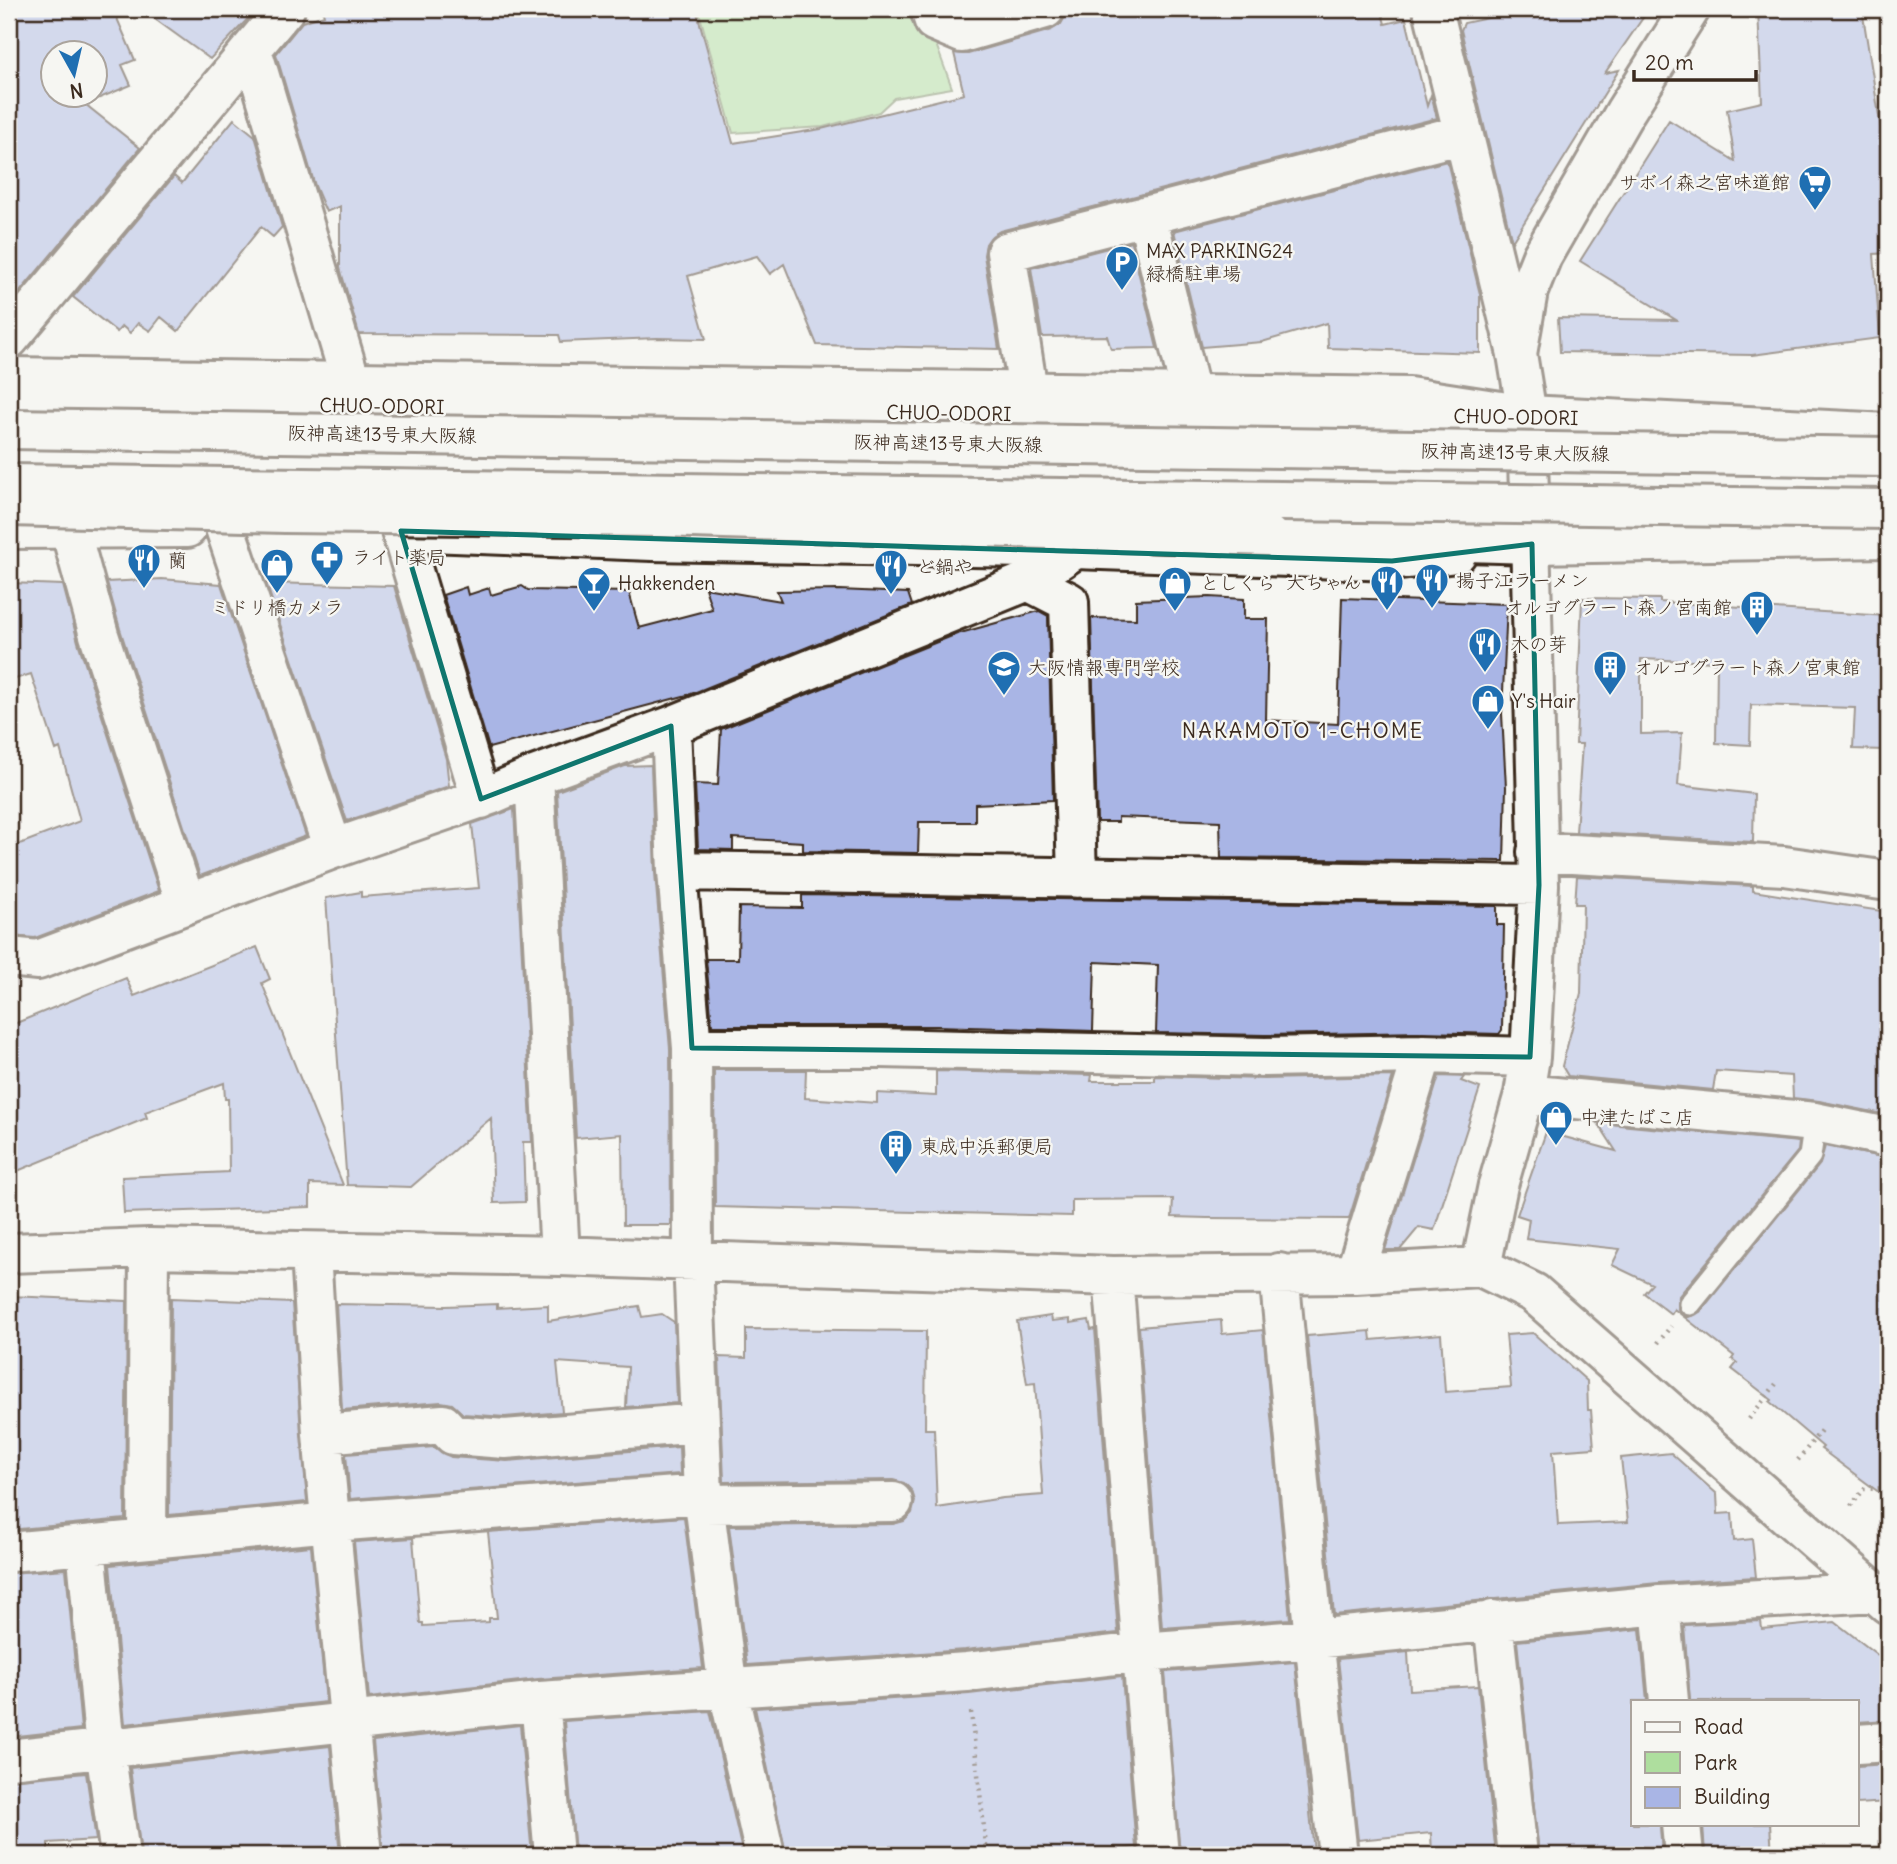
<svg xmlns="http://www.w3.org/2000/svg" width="1897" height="1864" font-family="Delius,'Klee One',sans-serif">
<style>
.green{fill:#aede9e;stroke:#74845e;stroke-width:2}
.building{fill:#a9b5e5;stroke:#3b2a1e;stroke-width:2;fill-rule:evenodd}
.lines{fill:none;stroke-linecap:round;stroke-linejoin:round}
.service-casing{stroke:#3b2a1e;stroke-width:26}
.minor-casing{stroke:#3b2a1e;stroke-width:44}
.tertiary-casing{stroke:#3b2a1e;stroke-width:44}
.primary-casing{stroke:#3b2a1e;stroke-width:44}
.path{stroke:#3b2a1e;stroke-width:4.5;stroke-dasharray:2 5;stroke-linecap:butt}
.service{stroke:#f6f6f2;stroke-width:21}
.minor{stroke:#f6f6f2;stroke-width:38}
.tertiary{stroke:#f6f6f2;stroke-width:38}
.primary{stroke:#f6f6f2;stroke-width:38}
.primary-bridge-casing{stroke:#3b2a1e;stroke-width:44;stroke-linecap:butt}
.motorway-bridge-casing{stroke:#3b2a1e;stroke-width:44;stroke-linecap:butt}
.primary-bridge{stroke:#f6f6f2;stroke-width:38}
.motorway-bridge{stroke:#f6f6f2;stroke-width:38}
.marked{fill:none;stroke:#0f766e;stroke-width:5;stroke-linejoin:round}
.labels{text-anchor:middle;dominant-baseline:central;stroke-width:5;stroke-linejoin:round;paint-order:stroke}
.poi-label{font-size:19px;fill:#3b2a1e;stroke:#f6f6f2;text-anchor:start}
.street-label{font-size:19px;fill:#3b2a1e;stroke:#f6f6f2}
.neighbourhood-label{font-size:21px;letter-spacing:2px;fill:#3b2a1e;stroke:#f6f6f2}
</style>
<rect width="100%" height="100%" fill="#f6f6f2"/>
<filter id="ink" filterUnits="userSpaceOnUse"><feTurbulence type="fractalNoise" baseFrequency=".0143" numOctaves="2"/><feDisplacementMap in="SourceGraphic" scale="14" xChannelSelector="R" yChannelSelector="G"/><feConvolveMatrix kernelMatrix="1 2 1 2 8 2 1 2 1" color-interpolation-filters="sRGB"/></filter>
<g filter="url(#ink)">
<path class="green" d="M698 9H923L952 88 894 98 879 112 823 127 733 133Z"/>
<path class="building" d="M9 9H113L135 60 122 65 131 85 85 104 140 148 9 305ZM52 52H94V94H52Z
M141 9H257L210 59Z
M322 9H696L733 143 821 129 964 94 954 53 968 54 1051 30 1061 24 1066 15V9H1381L1385 24 1406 19 1427 106 1431 95 1437 118 1000 231 992 236 986 244 984 255 999 349 817 345 784 264 770 274 757 256 688 276 706 339 657 338 561 342 559 335 359 334 340 268V206L326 212 315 186 276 54 302 22 324 15Z
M1531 9H1649L1605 73 1619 70 1512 242 1461 30 1464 23Z
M1758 9H1862L1888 172V253L1874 254 1880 338 1752 355 1560 352 1558 318 1676 320 1580 261 1669 120 1735 161 1727 110 1762 102Z
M234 119 255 136 282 227 273 237 261 227 178 331 161 317 150 331 138 323 130 333 122 326 117 332 73 297 174 176 182 183Z
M1447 161 1480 294V353L1328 348 1327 323 1262 342 1202 347 1174 231Z
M1131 242 1157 348 1111 349 1107 336 1042 337 1031 268Z
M162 579 221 584 306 836 200 876 120 629 107 582Z
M9 583 63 585 78 642 159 891 35 938 9 936V848L80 821 60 748 56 750 31 674 9 681Z
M266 583 394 586 446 759 449 786 347 821Z
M522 586 528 590 629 592 639 628 712 609 705 588 781 601 777 591 839 590 908 593 912 605 691 694 489 748 443 595 466 587 468 595 489 588 491 595Z
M1209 597 1244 599V619H1268L1266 720 1338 724 1342 598 1507 604 1502 714 1506 787 1504 861 1221 858 1220 821 1118 817V822H1097L1091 618 1136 619V600Z
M1582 598 1660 599V602L1888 616V726H1885L1884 750 1853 749 1855 708 1751 705 1750 745 1716 743 1717 662 1641 659V734L1682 733 1678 785 1754 794 1753 842 1576 832 1582 744H1576Z
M1039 611 1048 616 1053 800 975 804V822H919L918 853 803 851V842L733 838V850L698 849 695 784 718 785 721 729 957 634Z
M651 765 655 873 670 1049 671 1225H623L622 1134 576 1138 557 791 625 766Z
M514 809 532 1142H523L525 1202 494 1203 491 1118 411 1187 347 1185 326 898 361 892V897L479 888 472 824Z
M1577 876 1753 886V891L1888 912V1115L1819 1101 1793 1098 1792 1076 1716 1071 1713 1090 1568 1076 1562 1066 1581 993 1583 904H1575Z
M802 895 1497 906V925H1504L1502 1030 1499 1034 1423 1032 1265 1035 1156 1033 1158 965 1095 962 1093 1031 937 1026H712L706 959H738L739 907 802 908Z
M257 947 270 979 262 983 343 1185 310 1184V1207L124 1213 122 1177 229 1172 228 1099H225L224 1083 145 1112 147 1118 15 1172V1163H9V1026L126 978 134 996Z
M714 1070H806L805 1098 877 1103V1093L936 1096V1071L1092 1075 1091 1081H1155V1076L1264 1079 1393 1076 1349 1219 1207 1218 1172 1217 1173 1199 1072 1200V1216L715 1207Z
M1439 1076 1464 1077 1461 1081 1480 1088 1434 1230 1419 1227 1400 1250H1385Z
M1598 1123 1799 1142 1798 1151 1679 1296 1678 1309 1682 1315 1689 1317 1700 1312 1820 1164 1825 1146 1888 1158V1499L1821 1449 1823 1447 1770 1402 1772 1400 1732 1369 1737 1363 1732 1359 1734 1356 1674 1309 1671 1314 1644 1293 1652 1284 1612 1265 1620 1249 1526 1239 1529 1219 1517 1215 1546 1132 1616 1151Z
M9 1296 127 1301 125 1519 9 1530Z
M171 1298 292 1303 307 1502 169 1515Z
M336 1304 446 1306 497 1304V1308L548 1305V1321L639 1306 642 1317 662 1314 674 1322 677 1403 626 1407 628 1367 557 1362 562 1412 505 1417 463 1414 452 1404 441 1402 342 1410Z
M1051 1316 1052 1321 1070 1319V1323L1089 1320 1091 1330 1095 1329 1118 1633 965 1650 747 1665 729 1526 893 1524 904 1521 912 1513 915 1501 912 1491 904 1483 893 1480 724 1482 719 1357 746 1358V1329L926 1331 925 1429H934L937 1508 1003 1498 1043 1495 1035 1383 1027 1384 1017 1321Z
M1221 1320 1222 1334 1263 1330 1290 1619 1162 1628 1139 1327Z
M1370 1331 1371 1340 1441 1334 1445 1392 1511 1387 1506 1335 1533 1333 1587 1381 1588 1410H1591L1594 1448 1553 1451 1558 1525 1628 1522 1621 1458 1671 1453 1717 1494 1718 1514 1732 1513 1734 1541 1752 1539 1756 1577 1658 1583 1334 1615 1307 1336Z
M434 1447 451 1457 507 1461 679 1447 680 1474 350 1499 346 1454Z
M684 1517 703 1668 538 1679 369 1698 354 1542 413 1538 420 1623H423V1626L489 1622V1618H497L488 1532Z
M311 1546 326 1702 125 1724 110 1565Z
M66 1569 81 1729 9 1737V1573Z
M1761 1621 1762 1629 1835 1622 1888 1663V1720L1857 1722V1701H1690L1684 1625Z
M1640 1629 1647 1701H1633V1824H1660L1662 1855H1539L1517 1641Z
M1408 1652 1410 1690 1478 1686 1496 1855H1432L1431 1833 1358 1840 1338 1659Z
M1295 1662 1314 1852 1261 1855H1180L1165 1672Z
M1122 1676 1136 1847 1066 1855H786L755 1708 969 1694Z
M710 1711 743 1855H575L564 1721Z
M520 1725 532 1855H383L373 1741Z
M330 1746 340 1855H141L130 1768Z
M1888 1764V1802L1857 1804V1766Z
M86 1773 96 1840 48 1843V1855H9V1780Z
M1703 1824H1770L1772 1855H1705Z"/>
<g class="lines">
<defs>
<path id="service" d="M1690 1304 1810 1156 1815 1122"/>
<path id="minor" d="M930 9 934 21 962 33 1045 9
M1433 9 1517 354
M252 50 351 382
M1147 215 1191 394
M9 339 285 9
M1028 391 1006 252 1463 134
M225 528 333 849
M70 529 99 635 186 904
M401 531 481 799
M1028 581 1069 602 1077 878
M671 726 677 871 692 1048 693 1260 703 1494 728 1690 765 1855
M534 776 560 1256
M1537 852 1784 866 1888 881
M677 871 1539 885
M9 957 38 960 333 849 490 795 534 776 671 726 1028 581 1075 549
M692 1048H881L1265 1057 1423 1054 1530 1057
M1524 1094 1815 1122 1888 1137
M9 1253 149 1248 560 1256 1113 1276 1355 1274 1481 1267 1534 1293 1888 1604
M311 1253 322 1434 362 1855
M1481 1267 1498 1185 1524 1094 1530 1057 1539 885 1527 418
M1279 1273 1314 1639 1338 1855
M1355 1274 1423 1054
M1113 1276C1129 1469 1141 1662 1159 1855
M322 1434 443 1424 453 1435 505 1439 700 1423
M704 1504 893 1502
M147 1538 149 1248
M86 1546 105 1749 120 1855
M9 1552 332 1522 703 1494
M1660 1605 1669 1701
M1493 1620 1518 1855
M540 1701 554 1855
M1857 1744 1888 1742
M9 1759 540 1701 967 1672 1141 1652 1314 1639 1660 1605 1875 1592
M1681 1824 1684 1855"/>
<path id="tertiary" d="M9 377 1409 397 1527 415 1517 354 1528 291 1542 256 1625 112 1690 9
M9 529 187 528
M429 532 652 541 1075 549 1392 561 1457 553"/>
<path id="primary" d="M9 401 1277 417 1527 415 1888 433
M1269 536 1532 544 1888 538"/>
</defs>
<use href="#service" class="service-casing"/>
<use href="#minor" class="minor-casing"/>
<use href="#tertiary" class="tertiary-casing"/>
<use href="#primary" class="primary-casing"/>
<path class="path" d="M1658 1343 1671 1326
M1749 1419 1776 1384
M1798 1460 1822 1429
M1851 1506 1864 1489 1888 1488
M971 1712 987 1855"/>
<use href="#service" class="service"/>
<use href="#minor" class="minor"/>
<use href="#tertiary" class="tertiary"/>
<use href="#primary" class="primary"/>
<defs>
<path id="primary-bridge" d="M9 506 285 513 660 517 1269 536"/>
<path id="motorway-bridge" d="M9 429 1888 457
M9 484 1888 509"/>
</defs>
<use href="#primary-bridge" class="primary-bridge-casing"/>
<use href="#motorway-bridge" class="motorway-bridge-casing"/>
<use href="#primary-bridge" class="primary-bridge"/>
<use href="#motorway-bridge" class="motorway-bridge"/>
</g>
</g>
<path d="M0 0H1897V1864H0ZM401 531 1392 561 1532 544 1539 885 1530 1057 692 1048 671 726 481 799Z" fill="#f6f6f2" fill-opacity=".55" fill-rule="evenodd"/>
<path class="marked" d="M401 531 1392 561 1532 544 1539 885 1530 1057 692 1048 671 726 481 799Z"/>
<defs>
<symbol id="supermarket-pin" viewBox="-11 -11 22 30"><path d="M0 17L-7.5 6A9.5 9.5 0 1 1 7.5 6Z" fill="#1f6fb2" stroke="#f6f6f2"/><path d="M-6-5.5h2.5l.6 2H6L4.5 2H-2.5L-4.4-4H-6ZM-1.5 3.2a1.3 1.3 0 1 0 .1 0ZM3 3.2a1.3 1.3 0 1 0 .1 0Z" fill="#fff"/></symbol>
<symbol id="parking-pin" viewBox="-11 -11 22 30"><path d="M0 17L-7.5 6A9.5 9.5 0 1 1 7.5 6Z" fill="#1f6fb2" stroke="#f6f6f2"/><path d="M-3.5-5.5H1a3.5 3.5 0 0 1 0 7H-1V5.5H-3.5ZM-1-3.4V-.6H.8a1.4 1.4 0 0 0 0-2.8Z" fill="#fff"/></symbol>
<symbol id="pharmacy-pin" viewBox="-11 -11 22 30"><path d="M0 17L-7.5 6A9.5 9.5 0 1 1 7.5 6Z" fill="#1f6fb2" stroke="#f6f6f2"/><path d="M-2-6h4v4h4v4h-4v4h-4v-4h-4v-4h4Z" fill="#fff"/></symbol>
<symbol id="restaurant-pin" viewBox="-11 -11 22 30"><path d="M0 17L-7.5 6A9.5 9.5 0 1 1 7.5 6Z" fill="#1f6fb2" stroke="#f6f6f2"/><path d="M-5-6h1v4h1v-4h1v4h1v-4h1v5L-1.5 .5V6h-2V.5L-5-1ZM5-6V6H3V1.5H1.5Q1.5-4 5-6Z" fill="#fff"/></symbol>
<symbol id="shop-pin" viewBox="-11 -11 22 30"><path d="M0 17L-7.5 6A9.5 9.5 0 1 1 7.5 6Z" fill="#1f6fb2" stroke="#f6f6f2"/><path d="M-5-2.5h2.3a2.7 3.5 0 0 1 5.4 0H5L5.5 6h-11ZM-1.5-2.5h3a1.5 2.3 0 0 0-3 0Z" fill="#fff"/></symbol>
<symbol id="bar-pin" viewBox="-11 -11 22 30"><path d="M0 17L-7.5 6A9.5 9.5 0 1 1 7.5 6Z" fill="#1f6fb2" stroke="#f6f6f2"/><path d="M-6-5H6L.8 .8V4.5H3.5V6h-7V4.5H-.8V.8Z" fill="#fff"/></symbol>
<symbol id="building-pin" viewBox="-11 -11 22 30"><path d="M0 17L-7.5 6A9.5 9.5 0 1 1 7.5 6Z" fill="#1f6fb2" stroke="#f6f6f2"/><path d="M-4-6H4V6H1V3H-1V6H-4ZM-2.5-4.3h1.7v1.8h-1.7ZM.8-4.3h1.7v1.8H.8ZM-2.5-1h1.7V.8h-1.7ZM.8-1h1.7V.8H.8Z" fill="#fff"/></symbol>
<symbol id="university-pin" viewBox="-11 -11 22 30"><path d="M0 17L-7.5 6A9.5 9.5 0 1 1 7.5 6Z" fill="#1f6fb2" stroke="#f6f6f2"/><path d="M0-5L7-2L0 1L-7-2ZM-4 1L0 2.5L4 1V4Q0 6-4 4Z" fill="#fff"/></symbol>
</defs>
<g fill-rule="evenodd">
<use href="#supermarket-pin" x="1796" y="163" width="38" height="52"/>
<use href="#parking-pin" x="1103" y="243" width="38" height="52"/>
<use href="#pharmacy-pin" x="308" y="538" width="38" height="52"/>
<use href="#restaurant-pin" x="125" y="541" width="38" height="52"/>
<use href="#shop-pin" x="258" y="546" width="38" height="52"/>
<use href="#restaurant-pin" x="872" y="547" width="38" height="52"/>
<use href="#restaurant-pin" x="1413" y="561" width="38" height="52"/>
<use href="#restaurant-pin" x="1368" y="563" width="38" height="52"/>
<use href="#bar-pin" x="575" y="564" width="38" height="52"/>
<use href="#shop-pin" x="1156" y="564" width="38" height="52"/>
<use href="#building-pin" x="1738" y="588" width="38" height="52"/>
<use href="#restaurant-pin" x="1466" y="625" width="38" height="52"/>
<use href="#university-pin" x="985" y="648" width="38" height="52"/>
<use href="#building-pin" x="1591" y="648" width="38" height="52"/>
<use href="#shop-pin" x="1469" y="682" width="38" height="52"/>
<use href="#shop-pin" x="1537" y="1098" width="38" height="52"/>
<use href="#building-pin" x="877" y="1127" width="38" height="52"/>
</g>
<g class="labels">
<g class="poi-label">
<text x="1790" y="182" text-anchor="end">サボイ森之宮味道館</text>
<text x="1146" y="251">MAX PARKING24<tspan x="1146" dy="22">緑橋駐車場</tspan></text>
<text x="352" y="557">ライト薬局</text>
<text x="168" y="560">蘭</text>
<text x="916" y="566">ど鍋や</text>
<text x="1456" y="580">揚子江ラーメン</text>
<text x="1362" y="582" text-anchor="end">大ちゃん</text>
<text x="618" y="583">Hakkenden</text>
<text x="1200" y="583">としくら</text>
<text x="277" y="607" text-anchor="middle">ミドリ橋カメラ</text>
<text x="1732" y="607" text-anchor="end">オルゴグラート森ノ宮南館</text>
<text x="1510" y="644">木の芽</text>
<text x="1028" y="667">大阪情報専門学校</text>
<text x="1634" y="667">オルゴグラート森ノ宮東館</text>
<text x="1512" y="701">Y's Hair</text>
<text x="1580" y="1117">中津たばこ店</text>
<text x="920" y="1146">東成中浜郵便局</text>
</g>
<g class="street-label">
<text transform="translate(382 406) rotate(1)">CHUO-ODORI</text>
<text transform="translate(949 413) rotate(1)">CHUO-ODORI</text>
<text transform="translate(1516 417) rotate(1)">CHUO-ODORI</text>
<text transform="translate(382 434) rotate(1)">阪神高速13号東大阪線</text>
<text transform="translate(948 443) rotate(1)">阪神高速13号東大阪線</text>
<text transform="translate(1515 452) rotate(1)">阪神高速13号東大阪線</text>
</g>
<g class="neighbourhood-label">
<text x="1303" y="730">NAKAMOTO 1-CHOME</text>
</g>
</g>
<rect width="1897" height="1864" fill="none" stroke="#f6f6f2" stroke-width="35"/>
<rect x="18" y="18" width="1862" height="1829" fill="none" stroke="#3b2a1e" stroke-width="2.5" filter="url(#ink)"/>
<rect x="1631" y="1700" width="228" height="126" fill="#f6f6f2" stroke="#aba49d" stroke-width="2"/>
<rect x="1645" y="1722" width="35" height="10" fill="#f6f6f2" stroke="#aba49d" stroke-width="2"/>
<text x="1694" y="1734" font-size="21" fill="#3b2a1e">Road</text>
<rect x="1645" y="1752" width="35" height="21" fill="#aede9e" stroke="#aba49d" stroke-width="2"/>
<text x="1694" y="1770" font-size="21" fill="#3b2a1e">Park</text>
<rect x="1645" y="1787" width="35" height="21" fill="#a9b5e5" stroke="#aba49d" stroke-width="2"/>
<text x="1694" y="1804" font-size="21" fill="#3b2a1e">Building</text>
<g transform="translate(74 74) rotate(172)"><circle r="33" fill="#f6f6f2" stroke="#aba49d" stroke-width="2"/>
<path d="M0-5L12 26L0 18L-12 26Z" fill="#1f6fb2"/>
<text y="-10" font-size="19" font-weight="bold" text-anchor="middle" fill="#3b2a1e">N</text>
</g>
<path d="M1634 70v10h122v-10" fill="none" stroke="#3b2a1e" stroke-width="3.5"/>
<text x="1645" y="70" font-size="21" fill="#3b2a1e" stroke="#f6f6f2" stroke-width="5" paint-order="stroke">20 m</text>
</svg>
